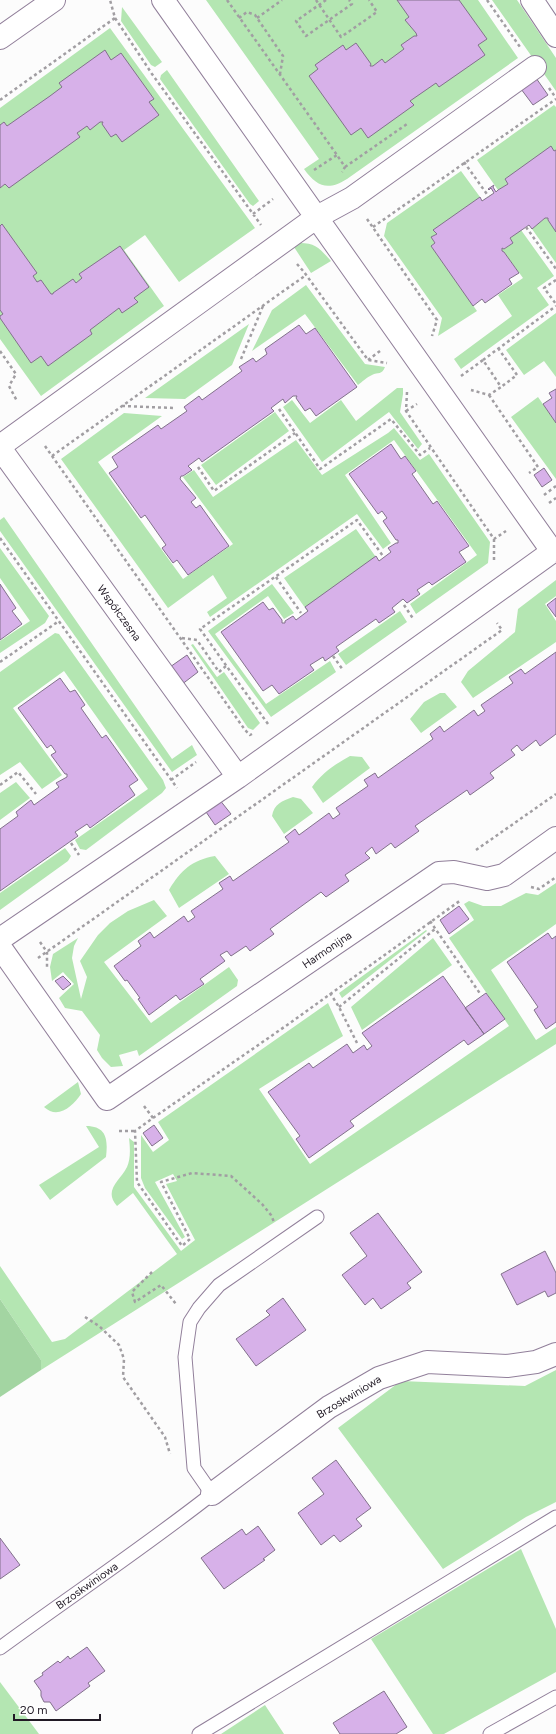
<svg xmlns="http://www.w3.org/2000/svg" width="556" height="1734" font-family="Figtree,sans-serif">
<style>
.green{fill:#b4e6b2}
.forest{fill:#a3d5a2}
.building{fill:#d7b1e9;stroke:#82718b}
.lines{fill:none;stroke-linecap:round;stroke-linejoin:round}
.service-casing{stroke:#917f9a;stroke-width:15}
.minor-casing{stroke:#917f9a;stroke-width:24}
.tertiary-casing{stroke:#917f9a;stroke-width:24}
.path{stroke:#a19ea2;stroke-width:2.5;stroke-dasharray:3 3;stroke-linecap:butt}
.service{stroke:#fff;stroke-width:13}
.minor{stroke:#fff;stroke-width:22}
.tertiary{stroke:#fff;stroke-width:22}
.labels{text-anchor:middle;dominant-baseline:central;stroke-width:3;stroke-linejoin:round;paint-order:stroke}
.street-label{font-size:11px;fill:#211a25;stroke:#fff}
</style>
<rect width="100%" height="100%" fill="#fcfcfc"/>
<path class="green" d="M206 0H478L518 58 347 179C328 191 317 187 304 169L319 159Z
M492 0H517L556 58V91Z
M122 7 162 62 155 67 151 65 121 21Z
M110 28 255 228 179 282 145 235 124 250 164 306 41 396 0 339V108Z
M167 70 259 201 253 206 250 204 160 79 161 75Z
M554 105 556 107V150L505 179 508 184 498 190 477 160Z
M461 171 480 197 434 230 437 234 431 237 435 243 431 246 477 311 438 336 442 318 384 236 387 223Z
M545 218H548V220L556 232V263L532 229Z
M521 230 554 276 537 288 549 305 461 369 454 359 512 316 498 295 523 278 504 252 502 251V248L504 249 513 243 510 238Z
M300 243C316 243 320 249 331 261L311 273 294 247Z
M306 285 365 364 385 367C382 375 378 372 372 375 367 377 362 382 358 385L305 314 252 351 272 310Z
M556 313V377L544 361 524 375 506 350Z
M249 324 232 365 185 399 145 398Z
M397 388H403V394L400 412 422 444 418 449 389 412 322 462 283 407 292 400 310 423 341 400 356 421Z
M538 397 556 423V479L511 417Z
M275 412 289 431 216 485 201 465Z
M124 413 162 416 98 462 183 579 233 544 183 477 194 470 213 497 296 440 322 475 388 433 394 428 420 460 429 454 490 542 488 563 416 614 410 604 477 555 394 440 345 475 391 543 383 549 357 514 210 617 207 612 227 598 213 575 168 608 61 459Z
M4 517 172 759 192 745 197 755 172 772 0 531V520Z
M356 529 378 560 308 612 284 578Z
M0 548 49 616 45 623 0 653V641L30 621 0 578Z
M556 580V596L545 604 556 621V642L473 698 461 682 468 671 515 632 518 609Z
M272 584 294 613 284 619 268 596 215 634 266 704 330 661 336 672 271 717 208 631Z
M400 611 407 622 346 665 338 654Z
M55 633 59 634 163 780 166 788 162 793 86 850 80 849 75 840 148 789 64 671 13 708 62 775 42 789 20 762 0 775V672Z
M193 644 217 677 224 672 260 723 253 730 248 728 191 645Z
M440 693H445L457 707 421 733 410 719 424 702Z
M350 756 362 757 370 768 323 803 312 787C322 773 334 765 350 756Z
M16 782 30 798 0 820V793Z
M293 797 301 799 313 813 284 834 272 816C274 804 282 801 293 797Z
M65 848 71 856 68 861 0 910V893Z
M215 856 229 874 179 908 169 890C181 870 192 860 215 856Z
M556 883V924L491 970 536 1040 556 1027V1044L41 1370V1360L0 1299V1266L52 1342 65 1339 177 1254 133 1193 117 1206C103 1190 120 1181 127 1167 131 1158 130 1147 129 1138L134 1142V1187L181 1251 195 1240 166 1184 177 1181 173 1174 155 1182 185 1237 182 1239 145 1188 141 1178V1135L153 1152 169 1140 158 1122 328 1003 343 1036 259 1089 310 1164 509 1026 449 938 474 920 464 904 469 901 483 906H501L526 893 538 895Z
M154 900 167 916 104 962 151 1023 229 967 238 980 237 986 139 1056 137 1050 119 1055 123 1066 111 1067 102 1058 97 1050 100 1035 82 1011 65 1008 59 998 74 984 63 972 52 981 50 967 53 954 78 938 74 946 72 958 81 999 87 977 80 961 98 935 110 923 128 911Z
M426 930 427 931 342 998 339 993Z
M433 938 452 965 362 1030 351 1007Z
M78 1082 81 1094C73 1106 58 1120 44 1107Z
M86 1126C107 1126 108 1140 106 1157L50 1200 39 1185 99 1147Z
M556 1370V1502L526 1517 443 1569 338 1428 401 1381 525 1386Z
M521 1549 556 1629V1672L444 1734H433L371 1639Z
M0 1682 39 1734H0Z
M265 1705 284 1734H221Z"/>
<path class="forest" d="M0 1299 41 1360V1370L0 1397Z"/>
<path class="building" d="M397 0H459L487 39 478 45 485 55 439 87 436 83 410 101 414 105 368 138 361 128 351 135 309 76 318 69 315 65 343 45 346 50 356 43 371 64 370 66H373L382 59 385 63 404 49 401 45 414 36H417L416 33 405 20 409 17Z
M105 50 111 60 121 53 154 99 149 102 159 115 122 142 116 134 111 137 102 124 103 122H100L90 130 87 126 77 133 80 137 9 188 5 184 0 188V125L4 122 7 126 50 96 62 87 59 83Z
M536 78 548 95 533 105 521 89Z
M551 146 554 151 556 150V232L548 220V218H545L532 229 529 225 510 238 513 243 504 249 502 248V251L504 252 519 273 509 279 512 284 485 303 482 299 473 306 431 246 435 243 431 237 437 234 433 230 480 197 482 201 494 193 491 188 489 190 488 189 494 185 493 187 496 192 498 190 508 184 505 179Z
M2 224 37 273 33 276 37 282 41 280 51 294H53V293L73 279 76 283 82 278 79 274 120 246 149 287 134 298 138 302 122 313 119 308 90 330 92 334 48 366 41 356 31 363 0 318V316L3 314 0 310V226Z
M299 325 306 334 315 328 357 387 316 416 310 408 305 411 296 398 297 396H293L285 403 283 399 271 408 274 411 202 462 199 458 188 466 192 470 183 476H181L180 479 196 498 191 502 196 508 200 505 229 546 188 575 177 560 173 563 162 548 166 545 145 515 141 518 109 473 118 467 112 457 158 425 161 429 187 411 184 407 199 396 202 400 242 371 239 367 253 358 256 362 267 354 265 349Z
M556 389V423L543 404 552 398 549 393Z
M391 444 401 459 405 456 416 471 412 474 433 504 437 501 469 546 459 552 466 562 432 585 429 582 417 590 420 594 407 603 403 599 392 608 395 612 379 623 376 619 336 647 339 651 325 661 323 657 310 665 314 670 279 694 272 685 263 691 221 632 263 602 269 610 273 608 282 620V623H285V621L293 616 296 620 308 611 305 607 376 556 379 561 391 552 388 548 396 543H398V540H396L383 521 387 518 382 511 378 514 349 474Z
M544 468 552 480 542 487 534 475Z
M0 584 16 608 12 611 22 624 0 640Z
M556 598V617L547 605Z
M556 652V734L540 746 536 740 522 751 517 745 511 750 515 755 490 773 494 778 470 795 467 790 415 826 419 831 395 848 391 843 376 854 372 847 365 853 370 858 345 875 349 881 326 897 321 892 270 929 274 934 250 951 246 946 231 956 227 951 220 955 225 961 200 979 204 984 180 1000 176 995 149 1015 138 999 140 998 127 980 125 981 114 966 141 946 138 941 150 932 154 938 184 916 188 922 195 917 191 911 223 889 219 883 230 876 233 881 289 842 285 837 295 829 299 835 329 813 333 819 340 814 336 808 368 786 364 780 375 773 378 778 433 739 430 734 440 726 444 732 474 710 478 716 485 711 481 705 513 683 509 677 521 669 525 674Z
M187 655 198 672 181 685 170 667Z
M60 678 70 692 75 690 85 705 81 708 102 738 106 735 138 780 129 786 135 795 90 828 87 824 75 832 78 836 0 891V829L18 816 16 812 31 800 34 805 59 787 56 783 67 777V774H65L51 755 56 752 51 745 47 748 18 708Z
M219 799 231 814 215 825 204 809Z
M459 906 469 919 449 934 440 920Z
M548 933 552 939 556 936V1022L546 1029 534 1010 538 1007 507 962Z
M63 976 71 984 63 990 55 981Z
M443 976 484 1034 468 1045 464 1040 350 1121 354 1126 309 1158 296 1139 300 1136 268 1092 309 1063 313 1068 347 1044 353 1053 364 1045 367 1050 372 1046 362 1033Z
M486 993 505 1019 484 1034 465 1008Z
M154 1125 163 1138 152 1146 143 1133Z
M378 1213 422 1272 407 1283 411 1288 381 1309 373 1298 365 1305 342 1275 367 1256 350 1233Z
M545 1251 556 1273V1293L548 1297 545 1291 517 1305 501 1274Z
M283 1298 306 1330 256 1366 236 1339 270 1315 266 1311Z
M336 1460 371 1508 356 1519 362 1526 340 1542 334 1535 321 1545 298 1513 324 1494 312 1478Z
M258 1526 275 1550 263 1559 265 1560 224 1589 201 1558 242 1529 246 1535Z
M0 1538 20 1565 0 1579Z
M87 1647 105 1671 88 1683 90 1686 56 1711 50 1702H44L41 1696V1691L34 1681 43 1675 42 1673 58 1661 60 1663 68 1656 70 1659Z
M384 1691 407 1727 396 1734H340L333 1723Z"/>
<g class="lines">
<defs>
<path id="service" d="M0 1648C71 1596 143 1548 212 1494L194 1468 185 1357 190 1322 199 1308 219 1285 317 1217
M199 1734 556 1517
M490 1734 556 1697"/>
<path id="minor" d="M163 0 552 551
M0 38 54 0
M0 446 317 217 352 198 535 67
M0 448 238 777
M0 939 238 777 556 549
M0 947 107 1099 439 873 454 872 487 879 504 875 556 838
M212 1494 329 1407 379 1378 427 1362 507 1366 536 1362 556 1354"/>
<path id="tertiary" d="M532 0 556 36"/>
</defs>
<use href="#service" class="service-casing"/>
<use href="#minor" class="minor-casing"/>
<use href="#tertiary" class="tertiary-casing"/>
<path class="path" d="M227 0 337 155 345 167 342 172
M316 0 341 37 377 12 369 0
M326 0 296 21 306 36 352 4 349 0
M487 0 520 47
M115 18 152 74 261 225
M239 18 247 12 255 15 283 56 280 74
M257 18 282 0
M549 88 556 98
M0 100 115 18 110 0
M464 162 489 197
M345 167 407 124
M314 170 337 155
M253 214 273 199
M367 219 437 320 432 336
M373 227 556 99
M526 227 556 269
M297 264 304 272 368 360 387 363
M556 280 544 288 556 304
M498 348 517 375 501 387
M0 351 16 374 9 386 17 401
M241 359 263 306
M368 360 380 351
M483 360 556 306
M461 376 483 360 501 387 489 395 471 390
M407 392 406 411 494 539 506 531
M489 395 538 467 529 473
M122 406 174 408
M279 409 320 469 391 419 420 455 430 448
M406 411 417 404
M45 446 245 730 250 735 252 734
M52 456 306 275
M198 467 214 491 295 433
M544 495 556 486
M549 503 556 498
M0 538 177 788
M494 539V562
M276 577 301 613
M404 605 414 620
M182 638 197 640 219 672 226 666
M333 656 343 670
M0 662 59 621
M268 724 200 629 357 520 383 556
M171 780 196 762
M0 785 18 772 36 794
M71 843 79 855
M476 850 556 794
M531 887 539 889 556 877
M430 921 481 995
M40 942 47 952V967
M38 958 502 630 497 623
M330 993 339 1007 357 1043
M339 1007 435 929
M144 1106 153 1118 135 1131 137 1182 182 1246 190 1239 161 1182 192 1173 231 1176 262 1204 271 1215 274 1222
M153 1118 290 1023 461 900
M119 1131H135
M152 1272 132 1292 135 1302 161 1285 176 1304
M85 1317 99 1326 119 1345 124 1359 123 1377 165 1437 170 1454"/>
<use href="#service" class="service"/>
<use href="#minor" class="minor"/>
<use href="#tertiary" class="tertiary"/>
</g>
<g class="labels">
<g class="street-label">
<text transform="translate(119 613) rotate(54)">Współczesna</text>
<text transform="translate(327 950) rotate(-34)">Harmonijna</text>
<text transform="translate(349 1397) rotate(-31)">Brzoskwiniowa</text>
<text transform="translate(87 1586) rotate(-35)">Brzoskwiniowa</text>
</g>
</g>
<path d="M14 1714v6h86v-6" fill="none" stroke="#211a25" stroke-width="2"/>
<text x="20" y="1714" font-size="12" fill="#211a25" stroke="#ffffff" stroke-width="3" paint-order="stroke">20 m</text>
</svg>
